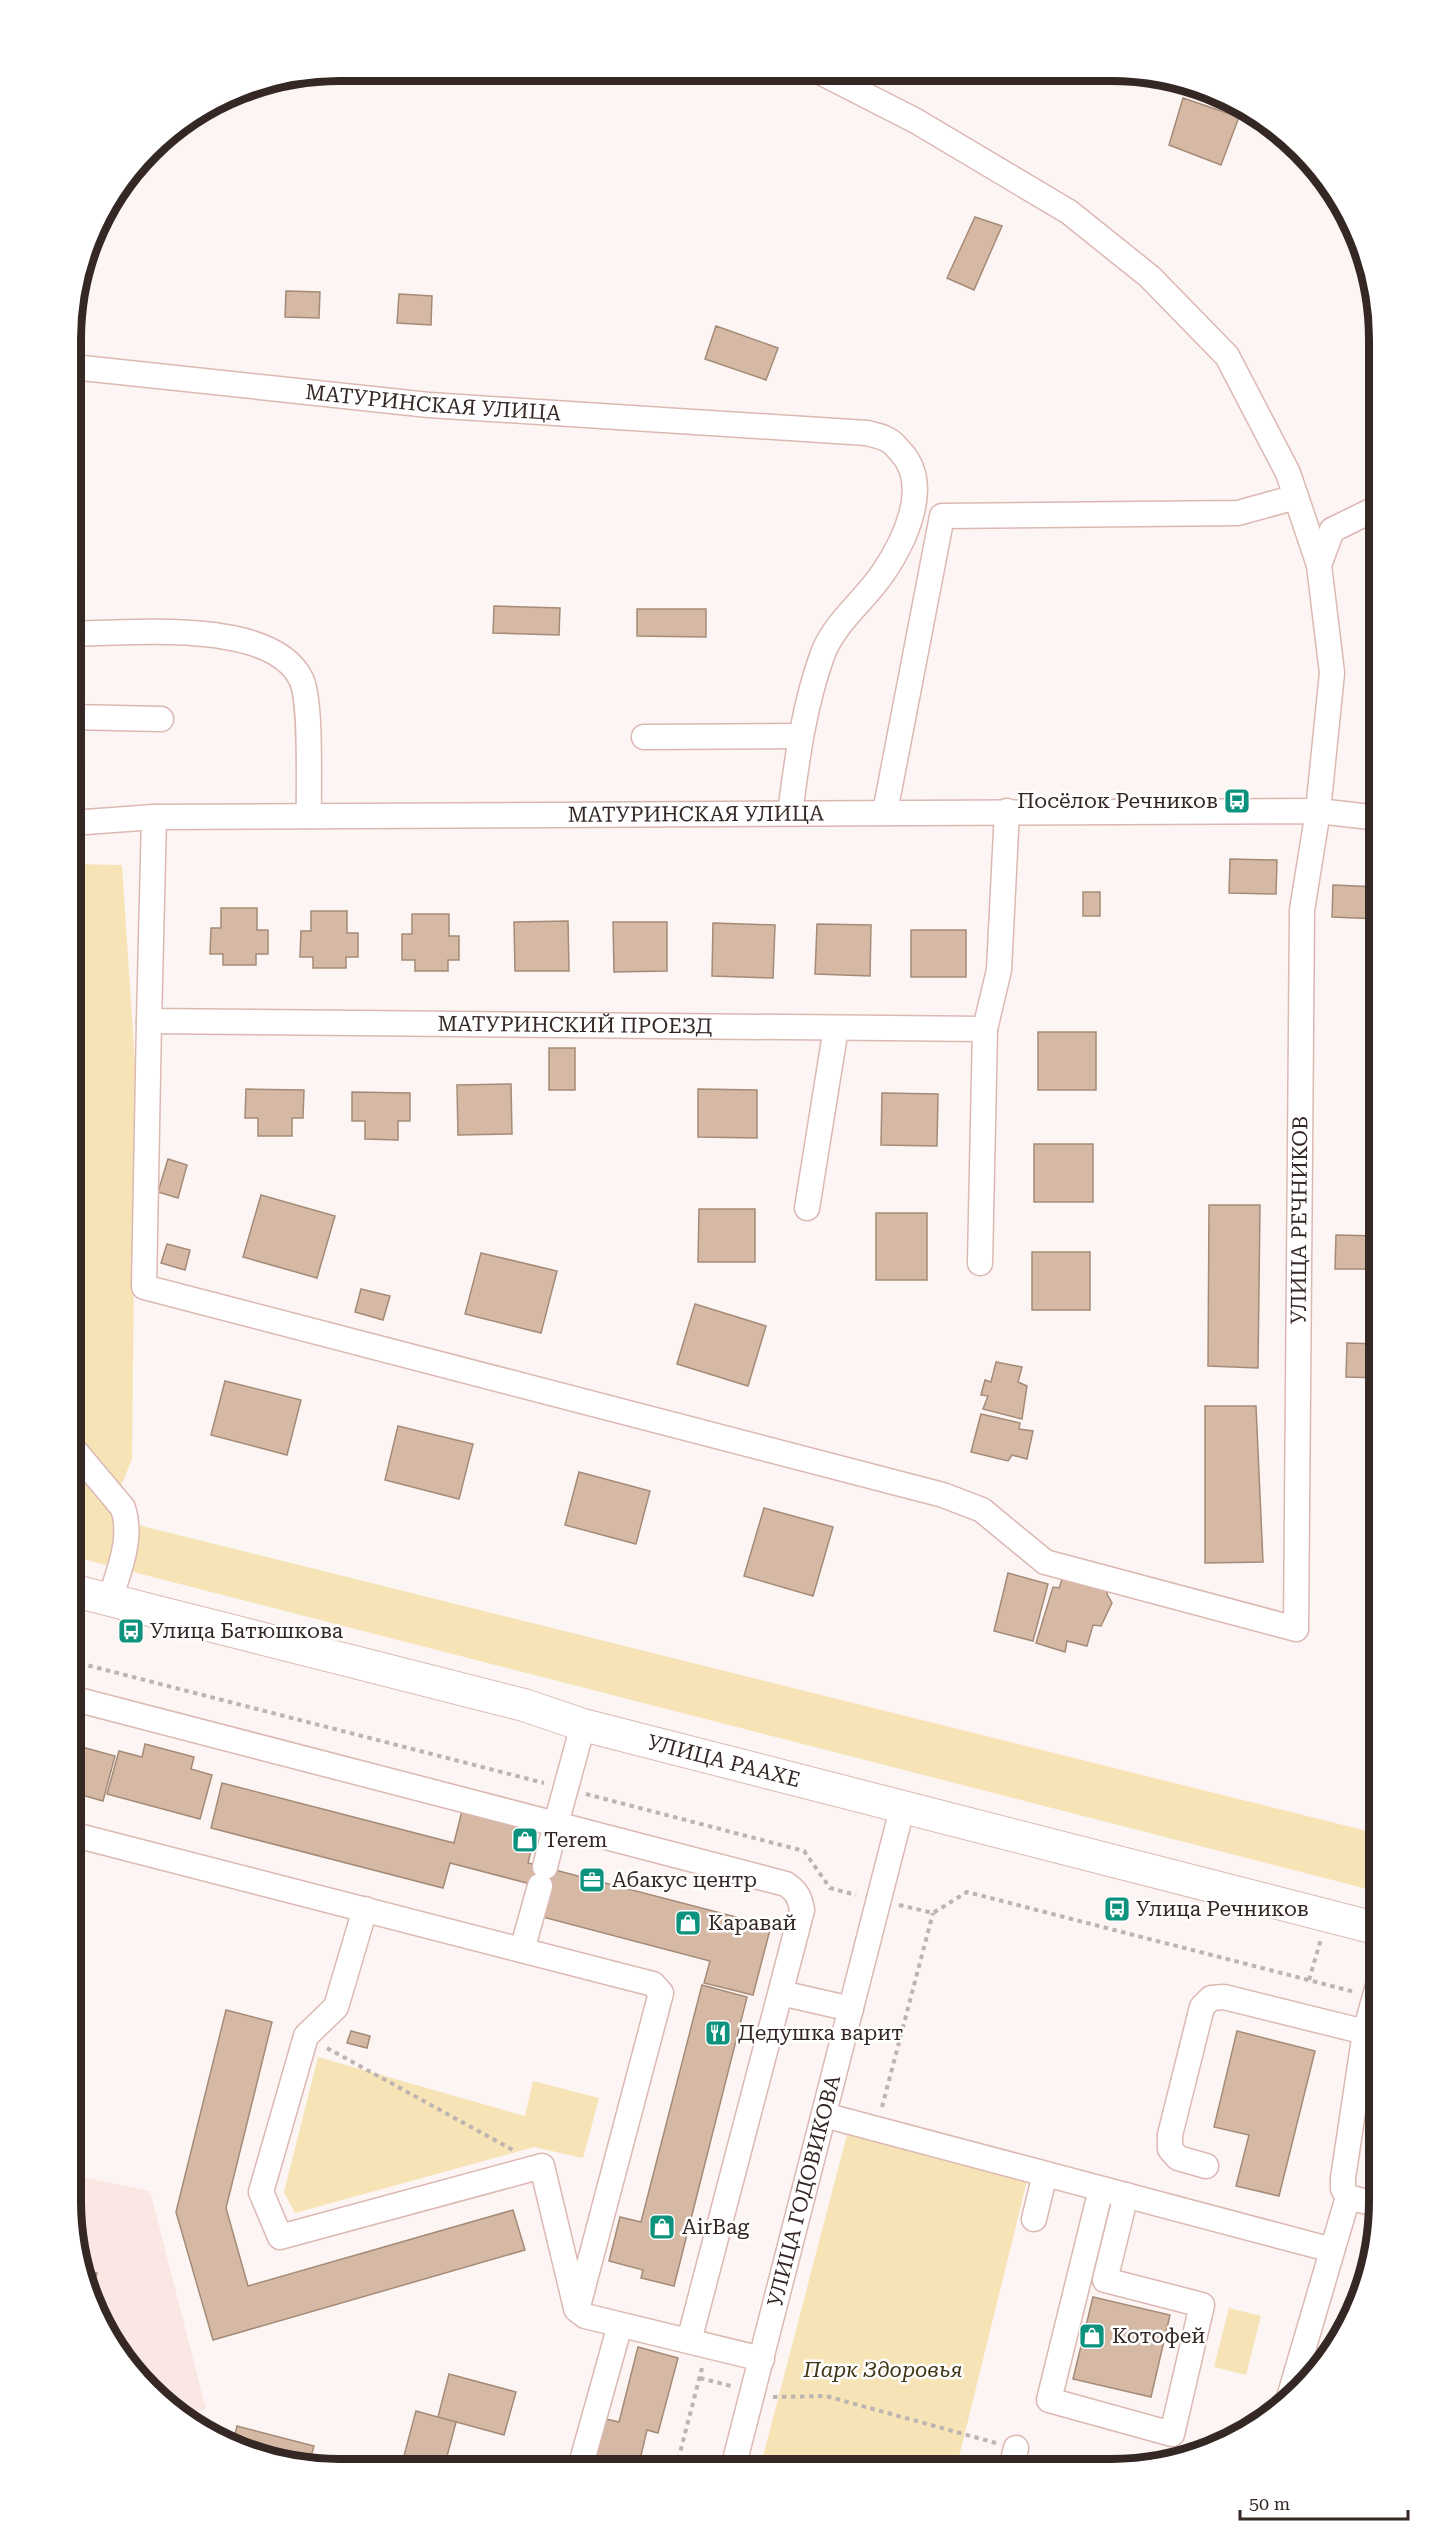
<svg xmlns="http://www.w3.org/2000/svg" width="1450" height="2540" font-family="'Roboto Serif',serif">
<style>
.built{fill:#fae7e4}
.green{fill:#f6e4b7}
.building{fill:#d5b9a5;stroke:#a58b77;stroke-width:1.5}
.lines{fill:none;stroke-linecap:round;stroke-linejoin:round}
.minor-casing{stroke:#dcb8b2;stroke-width:27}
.major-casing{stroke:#dcb8b2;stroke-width:34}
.path{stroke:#bdb4b2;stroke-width:4;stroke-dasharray:4.5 4.5;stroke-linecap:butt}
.minor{stroke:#fff;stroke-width:24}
.major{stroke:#fff;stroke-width:32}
.labels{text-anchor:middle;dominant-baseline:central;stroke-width:5;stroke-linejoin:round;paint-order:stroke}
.street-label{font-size:21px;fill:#342724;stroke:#fff}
.poi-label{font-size:21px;fill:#342724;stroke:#fff;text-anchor:start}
.park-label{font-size:21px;font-style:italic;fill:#423617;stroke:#fff}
.rim{fill:none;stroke:#342724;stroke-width:8}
</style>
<rect width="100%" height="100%" fill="#fcf5f3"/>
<path class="built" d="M71 2175 150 2191 206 2409 179 2416 126 2364 85 2288 71 2201Z"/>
<path class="green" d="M72 864 122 865 136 1078 132 1459 121 1486 75 1438Z
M71 1466 118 1520 1379 1834V1892L71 1556Z
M318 2057 525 2116 533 2081 599 2098 583 2158 534 2147 295 2213 284 2192Z
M850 2123 1030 2169 956 2469 760 2468Z
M1229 2308 1261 2316 1246 2375 1214 2367Z"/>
<path class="building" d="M1183 98 1239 117 1221 165 1169 145Z
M975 217 1002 226 974 290 947 278Z
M286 291 320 292 319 318 285 317Z
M399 294 432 296 431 325 397 323Z
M716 326 778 348 766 380 705 359Z
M494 606 560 608 559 635 493 633Z
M637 609H706V637L637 636Z
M72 671 78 672 77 702H72Z
M1230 859 1277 860 1276 894 1229 893Z
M1333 885 1379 887V919L1332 917Z
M1083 892H1100V916H1083Z
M221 908H257V930H268V954H256V965H223V954H210L211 928H221Z
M311 911H347V933H358V957H346V968H313V957H300L301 931H311Z
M412 914H449V936H459V960H448V971H415V960H402V934H412Z
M568 921 569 971H515L514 922Z
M613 922H667V971L614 972Z
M713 923 775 925 773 978 712 976Z
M817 924 871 925 870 976 815 974Z
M911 930H966V977H911Z
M1038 1032H1096V1090H1038Z
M549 1048H575V1090H549Z
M511 1084 512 1134 458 1135 457 1085Z
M246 1089 304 1090 303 1118H292V1136H258V1118H245Z
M698 1089 757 1090V1138L698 1137Z
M352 1092 410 1093V1121H398V1140L365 1139V1121H352Z
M882 1093 938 1094 937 1146 881 1145Z
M1034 1144H1093V1202H1034Z
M168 1159 187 1165 178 1198 158 1192Z
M261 1195 335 1216 317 1278 243 1257Z
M1209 1205H1260L1258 1368 1208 1366Z
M699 1209H755V1262H698Z
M876 1213H927V1280H876Z
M1336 1235 1379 1236V1269H1335Z
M167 1244 190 1250 185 1270 161 1263Z
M1032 1252H1090V1310H1032Z
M481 1253 557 1271 541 1333 465 1314Z
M361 1289 390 1296 383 1320 355 1312Z
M695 1304 766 1326 748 1386 677 1364Z
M1347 1343 1379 1344V1378L1346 1377Z
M996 1362 1022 1367 1018 1382 1027 1386 1022 1419 983 1409 988 1396 981 1395 985 1380 991 1382Z
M225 1381 301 1400 287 1455 211 1435Z
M1205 1406H1256L1263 1562 1205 1563Z
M981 1414 1020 1423 1019 1429 1033 1431 1027 1459 1012 1455 1008 1461 971 1452Z
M398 1426 473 1444 459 1499 385 1480Z
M579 1472 650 1491 636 1544 565 1525Z
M764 1508 833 1527 813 1596 744 1576Z
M1008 1573 1048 1584 1033 1641 994 1631Z
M1063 1577 1109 1587 1107 1594 1112 1603 1101 1626 1093 1625 1087 1646 1067 1641 1065 1652 1036 1643 1053 1587 1059 1588Z
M71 1744 115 1756 103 1801 71 1792Z
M145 1744 194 1757 191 1769 212 1775 200 1819 107 1794 119 1751 142 1757Z
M222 1783 454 1843 462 1811 536 1831 528 1863 771 1926 753 1995 704 1983 710 1961 539 1916 546 1888 450 1863 443 1888 211 1828Z
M702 1985 747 1997 674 2286 641 2278 643 2270 609 2261 620 2217 641 2222Z
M226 2010 272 2022 226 2208 248 2286 513 2210 525 2250 213 2340 176 2212Z
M351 2031 370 2036 367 2048 347 2043Z
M1237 2031 1315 2051 1279 2196 1236 2186 1249 2135 1214 2127Z
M1372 2231 1376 2232 1371 2260 1364 2258Z
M82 2269 97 2273 90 2298 85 2288Z
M1093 2297 1170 2315 1151 2397 1073 2379Z
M638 2347 678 2358 658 2433 647 2430 638 2468H593L606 2419 619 2422Z
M449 2374 516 2392 504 2435 438 2417Z
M416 2411 456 2422 444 2468 401 2467Z
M237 2426 314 2446 308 2467 236 2449 232 2447Z"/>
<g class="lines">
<defs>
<g id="minor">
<path id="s1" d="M73 367 429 405 867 433C873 435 882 436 888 440 893 442 897 448 901 452 932 486 904 542 883 573 864 601 836 621 823 653 804 705 797 759 790 813"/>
<path d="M1319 565 1332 530 1379 507"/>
<path d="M72 634C130 633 271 618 301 679 312 701 308 788 309 816"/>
<path d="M72 717 161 719"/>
<path d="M644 737 800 736"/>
<path d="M885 812 942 516 1238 513 1296 497"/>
<path id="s2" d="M154 817 149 1021 985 1029 999 970 1007 811"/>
<path id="s3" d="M72 823 154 817 1318 811 1379 818"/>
<path id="s4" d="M149 1021 144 1287 943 1495 982 1510 1045 1562 1296 1629 1302 910 1318 811 1332 673 1319 565 1288 473 1227 356 1150 277 1069 212 916 121 822 73"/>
<path d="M807 1208 836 1028"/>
<path d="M980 1263 985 1029"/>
<path d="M71 1446 123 1508C133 1539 119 1569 110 1600"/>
<path d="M71 1698 556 1824 545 1867"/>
<path d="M583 1725 556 1824 786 1884C796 1891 800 1897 802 1910L689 2341"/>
<path d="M71 1834 653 1984 661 1993 577 2310 585 2316 762 2359"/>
<path d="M365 1909 336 2007 306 2036 261 2192 280 2237 542 2166 576 2308"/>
<path d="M522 1950 540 1886"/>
<path d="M781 1993 851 2009"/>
<path d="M824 2115 1332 2250"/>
<path d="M1206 2166 1178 2158 1170 2149V2135L1202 2007 1211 1998 1224 1997 1365 2032"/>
<path d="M1101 2189 1049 2400 1172 2434 1202 2305 1105 2280 1126 2195"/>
<path d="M1348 2197 1343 2189V2178L1365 2032 1379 1982"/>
<path d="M1034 2219 1045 2174"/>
<path d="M1288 2401 1348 2197 1379 2205"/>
<path d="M580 2468 620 2325"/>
<path id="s5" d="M733 2468 902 1809"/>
<path d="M1011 2469 1016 2448"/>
</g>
<g id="major">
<path id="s6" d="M71 1590 524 1705 583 1725 1379 1929"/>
</g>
</defs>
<use href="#minor" class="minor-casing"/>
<use href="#major" class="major-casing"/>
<path class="path" d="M71 1661 544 1783
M586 1794 804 1851 830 1888 856 1895
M899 1905 933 1913 967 1892 1355 1992
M1309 1980 1321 1939
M327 2048 513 2150
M882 2107 933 1913
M700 2378 731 2386
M773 2397 826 2396 996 2443
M676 2468 702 2368"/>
<use href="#minor" class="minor"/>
<use href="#major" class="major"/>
</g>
<defs>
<symbol id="bus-square" viewBox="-11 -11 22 22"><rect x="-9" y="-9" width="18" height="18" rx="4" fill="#0d937d" stroke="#fff"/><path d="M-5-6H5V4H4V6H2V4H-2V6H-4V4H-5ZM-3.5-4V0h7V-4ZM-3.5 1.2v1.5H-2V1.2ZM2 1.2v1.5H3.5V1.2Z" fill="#fff"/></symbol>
<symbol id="shop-square" viewBox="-11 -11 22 22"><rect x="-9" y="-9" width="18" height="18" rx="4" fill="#0d937d" stroke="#fff"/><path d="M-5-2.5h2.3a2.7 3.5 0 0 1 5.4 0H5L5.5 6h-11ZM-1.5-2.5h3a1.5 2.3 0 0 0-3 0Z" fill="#fff"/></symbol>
<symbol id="office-square" viewBox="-11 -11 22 22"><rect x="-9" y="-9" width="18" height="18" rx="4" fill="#0d937d" stroke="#fff"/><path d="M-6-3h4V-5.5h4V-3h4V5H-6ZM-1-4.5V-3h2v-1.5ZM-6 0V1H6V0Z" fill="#fff"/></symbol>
<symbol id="restaurant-square" viewBox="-11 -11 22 22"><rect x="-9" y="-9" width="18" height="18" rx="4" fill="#0d937d" stroke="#fff"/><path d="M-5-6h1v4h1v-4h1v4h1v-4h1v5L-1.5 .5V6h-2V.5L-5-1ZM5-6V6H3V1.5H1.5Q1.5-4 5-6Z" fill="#fff"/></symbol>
</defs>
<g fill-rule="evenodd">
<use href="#bus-square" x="1222" y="786" width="30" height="30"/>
<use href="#bus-square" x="116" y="1616" width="30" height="30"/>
<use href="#shop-square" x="510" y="1825" width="30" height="30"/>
<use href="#office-square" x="577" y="1865" width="30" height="30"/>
<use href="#bus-square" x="1102" y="1894" width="30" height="30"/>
<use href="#shop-square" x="673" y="1908" width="30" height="30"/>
<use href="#restaurant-square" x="703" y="2018" width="30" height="30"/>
<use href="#shop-square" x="647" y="2212" width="30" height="30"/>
<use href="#shop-square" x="1077" y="2321" width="30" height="30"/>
</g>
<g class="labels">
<g class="street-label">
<text stroke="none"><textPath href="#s1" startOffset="362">МАТУРИНСКАЯ УЛИЦА</textPath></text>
<text stroke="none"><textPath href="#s3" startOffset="624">МАТУРИНСКАЯ УЛИЦА</textPath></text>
<text stroke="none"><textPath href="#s2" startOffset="630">МАТУРИНСКИЙ ПРОЕЗД</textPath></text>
<text stroke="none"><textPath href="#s4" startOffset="1884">УЛИЦА РЕЧНИКОВ</textPath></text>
<text stroke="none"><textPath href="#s6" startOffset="675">УЛИЦА РААХЕ</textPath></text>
<text stroke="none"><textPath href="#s5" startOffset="286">УЛИЦА ГОДОВИКОВА</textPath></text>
</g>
<g class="poi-label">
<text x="1218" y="801" text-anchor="end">Посёлок Речников</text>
<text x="150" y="1631">Улица Батюшкова</text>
<text x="544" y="1840">Terem</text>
<text x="612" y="1880">Абакус центр</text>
<text x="1136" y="1909">Улица Речников</text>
<text x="708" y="1923">Каравай</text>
<text x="738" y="2033">Дедушка варит</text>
<text x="682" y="2227">AirBag</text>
<text x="1112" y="2336">Котофей</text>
</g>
<g class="park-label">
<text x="883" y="2370">Парк Здоровья</text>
</g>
</g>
<path d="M0 0H1450V2540H0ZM339 81H1111A258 258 0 0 1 1369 339V2201A258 258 0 0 1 1111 2459H339A258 258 0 0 1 81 2201V339A258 258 0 0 1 339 81Z" fill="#fff" fill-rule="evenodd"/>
<path class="rim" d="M339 81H1111A258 258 0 0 1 1369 339V2201A258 258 0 0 1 1111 2459H339A258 258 0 0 1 81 2201V339A258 258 0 0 1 339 81Z"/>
<path d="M1240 2510v9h168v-9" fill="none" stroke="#342724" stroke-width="3"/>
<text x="1249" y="2510" font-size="18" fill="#342724" stroke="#ffffff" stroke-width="4.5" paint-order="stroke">50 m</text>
</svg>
